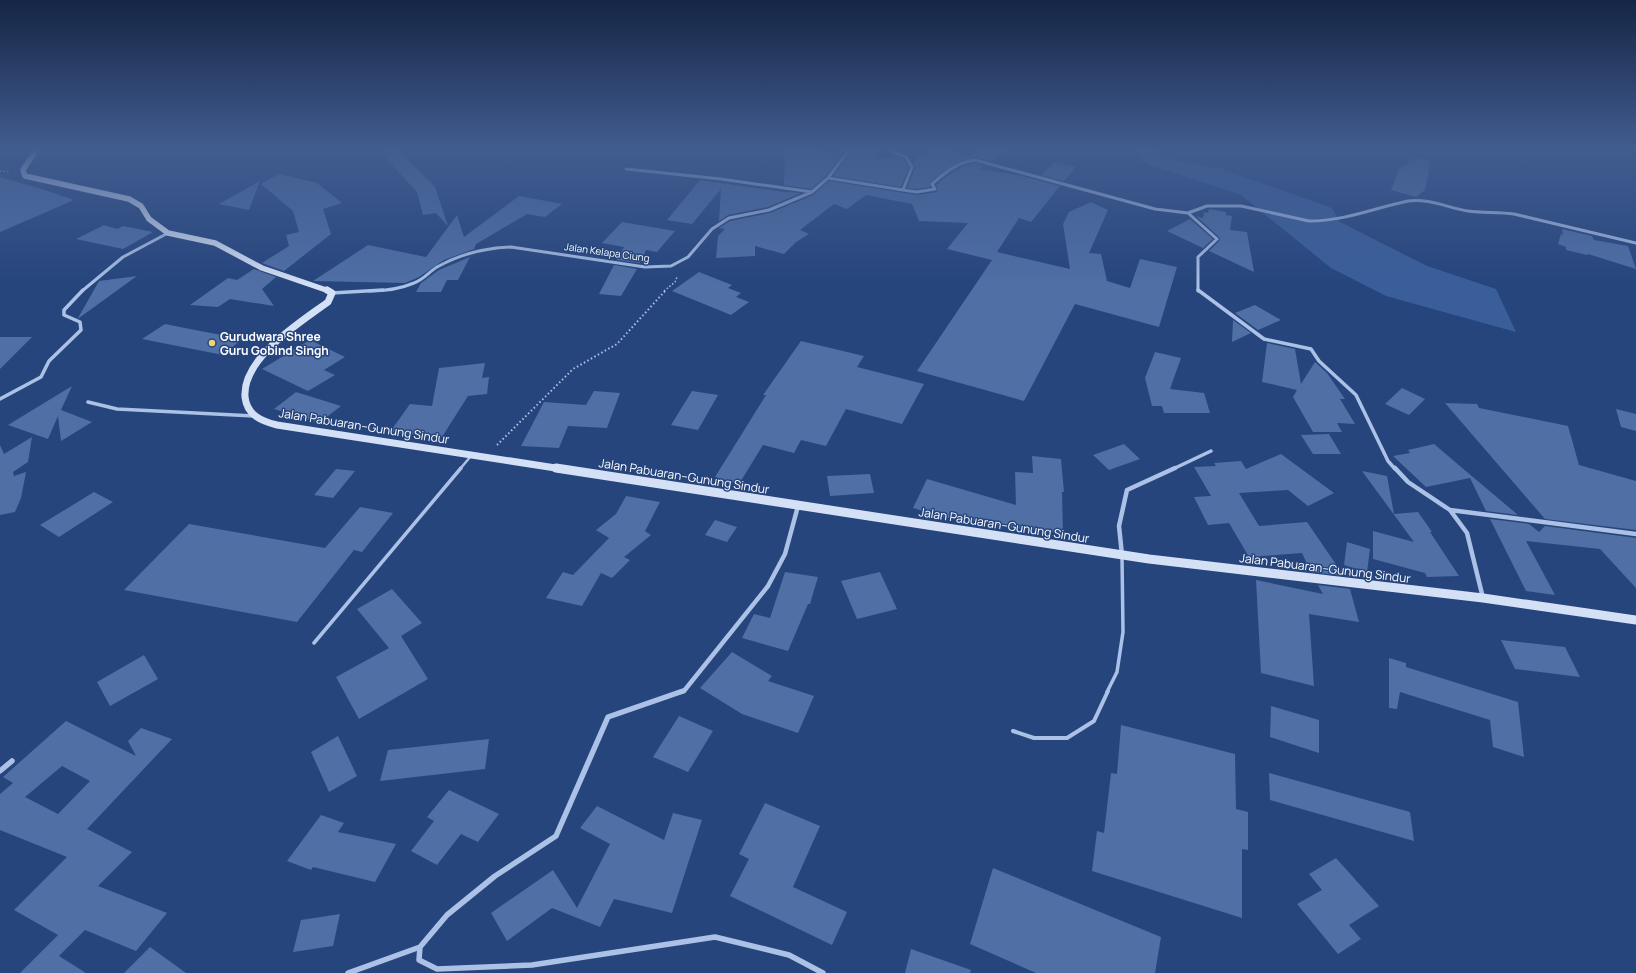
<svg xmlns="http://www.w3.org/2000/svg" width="1636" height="973" font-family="Manrope,sans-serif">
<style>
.green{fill:#3a5e9a}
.building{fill:#4f6fa5;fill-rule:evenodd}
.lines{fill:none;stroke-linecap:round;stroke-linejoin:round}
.path-far1{stroke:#abc1e5;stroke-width:1.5;stroke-dasharray:1.5 2;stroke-linecap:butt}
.path{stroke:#abc1e5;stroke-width:2;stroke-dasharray:1.5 2.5;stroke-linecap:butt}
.lane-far2{stroke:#abc1e5;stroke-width:2.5}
.lane-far1{stroke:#abc1e5;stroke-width:3.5}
.lane{stroke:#abc1e5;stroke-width:4}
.street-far3{stroke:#abc1e5;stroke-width:3}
.street-far2{stroke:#abc1e5;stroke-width:3.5}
.street-far1{stroke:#abc1e5;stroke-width:4.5}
.street{stroke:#abc1e5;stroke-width:5.5}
.secondary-far2{stroke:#d4e0f5;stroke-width:5.5}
.secondary-far1{stroke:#d4e0f5;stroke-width:7}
.secondary{stroke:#d4e0f5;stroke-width:9}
.poi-dot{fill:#edd371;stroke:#26457d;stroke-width:1.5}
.labels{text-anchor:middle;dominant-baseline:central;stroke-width:3;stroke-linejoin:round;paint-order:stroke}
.far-street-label{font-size:10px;fill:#fff;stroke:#26457d}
.poi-label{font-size:12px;font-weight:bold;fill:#fff;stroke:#26457d;text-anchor:start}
.street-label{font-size:12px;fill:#fff;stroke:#26457d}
</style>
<rect width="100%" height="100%" fill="#26457d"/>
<path class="green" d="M1132 150H1155L1172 160 1222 169 1332 208 1340 222 1427 266 1496 289 1516 332 1386 296 1331 268 1241 195 1147 164Z"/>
<path class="building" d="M388 150H398L435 187 448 226 436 213 423 215 417 192 383 155Z
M785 150H817L842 154 826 176 811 189 784 185Z
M852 150H882L874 159 898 157 904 159 909 167 901 187 833 176Z
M928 150H950L971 156 980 150H1009L991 161 975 157 956 163 930 182V187L917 189 907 188 915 168 913 162Z
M1413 158 1431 161 1425 190 1416 197 1391 190 1399 170 1404 165 1407 166 1408 162Z
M1055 162 1076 167 1064 181 1041 175Z
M975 163 985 166 980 169 1022 176 1060 186 1031 222 1019 218 997 252 1070 269 1063 224 1069 212 1091 202 1108 210 1089 253 1101 254 1107 281 1130 288 1140 259 1177 267 1159 327 1075 304 1024 401 917 371 992 260 947 249 968 223 919 221 912 204 866 195 847 209 834 204 800 230 809 234 796 242 784 254 755 246V256L716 258 718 236 725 229 719 228 730 221 770 213 813 195 829 181 917 195 937 192 938 188 936 185 948 175 964 166Z
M279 174 317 183 342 203 323 209 331 234 284 271 262 263 289 246 286 235 299 232 293 211 261 184Z
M0 177 42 189 74 200 0 232Z
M700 180 784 192 801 193 768 207 728 215 719 221 721 189 692 224 667 220Z
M260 181 249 210 219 204Z
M519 196 562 204 545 217 527 214 476 244 474 249 444 260 419 277 405 283 313 281 368 245 426 257 457 215 464 237Z
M1209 209 1226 212V215L1232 216 1230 230 1247 232 1254 272 1209 251 1219 241 1220 238 1196 216 1203 218 1204 212 1208 213Z
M1190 219 1213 239 1203 248 1167 231Z
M622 222 675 231 657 252 646 250 640 263 617 260 624 247 602 243Z
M104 225 117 229 123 226 153 232 123 249 76 239Z
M1562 229 1592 236 1594 240 1628 246 1636 269 1588 254 1587 255 1566 250V247L1558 244 1561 234 1563 235Z
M470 257 458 280H447L441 292H416L421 283 439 270Z
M614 265 637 269 621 296 599 294Z
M254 269 276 277 262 289 274 306 230 299 218 307 190 305 228 278 237 280Z
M699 272 732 285 728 288 741 293 736 297 749 302 731 315 672 291Z
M137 276 79 318H78L99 281Z
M1255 305 1281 320 1258 330 1235 313Z
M1233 320 1251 333 1232 342Z
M165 324 190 329 242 339 223 355 142 339Z
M0 337H32L0 369Z
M310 340 345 357 324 370 335 375 308 391 262 369Z
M801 341 864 356 857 367 924 384 902 424 846 409 826 446 801 440 794 453 763 445 739 484 715 477 766 395H763Z
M1267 343 1295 349 1301 384 1315 362 1327 373 1345 399H1340L1355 424 1337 423 1342 432H1313L1293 397 1297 390 1262 382Z
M1155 352 1181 358 1170 389 1204 393 1210 413H1164L1162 406H1152L1145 378Z
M485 363 482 378 489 377 487 394 468 396 442 437 390 432 410 404 432 406 439 368Z
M72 386 61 410 92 422 61 441 58 416 48 439 8 425Z
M1402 388 1425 399 1409 415 1385 404Z
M594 391 620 393 607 428 568 426 559 448 521 446 544 402 586 405Z
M692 391 718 395 698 430 671 425Z
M296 392 341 406 319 423 274 409Z
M1445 403 1477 404 1479 408 1568 426 1579 465 1636 481V530L1545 519Z
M1616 409 1636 414V431L1621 427Z
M1329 434 1341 454H1313L1301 435Z
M32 437 28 462 13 472 14 476 26 472 21 498 15 512 0 515V445L4 454Z
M1124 444 1140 459 1109 470 1093 455Z
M1434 444 1467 472 1518 515 1486 511 1470 478 1426 487 1393 456 1410 453 1408 450Z
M1281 454 1334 493 1308 506 1288 490 1239 493 1259 526 1307 522 1344 576 1311 572 1302 553 1249 557 1229 523 1208 525 1194 497 1211 496 1194 467 1216 466 1214 463 1241 461 1246 469Z
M1032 456 1061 459 1064 492H1062L1063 533 987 525 957 516 955 520 913 508 927 479 1016 505 1015 472 1033 473Z
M336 469 355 471 333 498 314 495Z
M1362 471 1387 476 1394 514 1418 512 1432 532H1430L1459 576 1427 577 1425 573 1373 559V531L1414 542Z
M870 474 874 493 830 496 827 476Z
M94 492 113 502 59 537 40 525Z
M626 496 660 502 645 531 651 535 624 557 630 560 612 578 601 573 582 606 546 598 563 572 573 575 609 538 596 530 616 514Z
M360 507 393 513 362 552 354 550 297 622 124 590 189 524 325 548Z
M1490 519 1529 524 1539 532 1545 526 1636 538V588L1600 549 1526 541 1555 595 1526 591Z
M715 520 737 527 727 542 705 535Z
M1347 542 1370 549 1367 572 1344 565Z
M785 572 818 577 810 604H808L788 651 742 638 754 614 770 618Z
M880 572 897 609 857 619 841 581Z
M1256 580 1323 594 1318 585 1350 589 1359 622 1309 614 1314 686 1261 673Z
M392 589 422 623 401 636 428 679 359 719 336 677 389 648 357 609Z
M1501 640 1565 647 1580 677 1515 669Z
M732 652 772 676 768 681 814 696 798 733 742 714 700 688Z
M144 655 158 679 110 706 97 682Z
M1389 658 1406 663V667L1518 702 1524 757 1493 747 1490 720 1400 692 1397 709 1389 708Z
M1271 706 1319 720V753L1270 737Z
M679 716 713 731 688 772 653 757Z
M66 721 136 756 128 741 141 728 172 739 87 829 132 852 98 886 167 913 136 951 85 930 59 956 86 973H20L58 935 14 910 67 857 0 830V794L13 783 3 777ZM62 766 90 781 58 814 25 797Z
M1121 725 1235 754 1236 809 1248 812V850L1242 849V918L1092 871 1097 831 1104 833 1111 773 1117 774Z
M338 736 357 776 329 792 311 752Z
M489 739 485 769 380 781 388 750Z
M1269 773 1410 812 1414 841 1270 800Z
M449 790 499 814 478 842 461 834 437 865 411 851 434 821 427 817Z
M765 803 820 826 793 887 847 912 832 945 730 896 749 859 739 854Z
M597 806 664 840 673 813 702 820 672 913 614 899 600 927 552 908 507 941 491 913 553 870 577 908 610 844 580 828Z
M321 815 344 823 338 832 396 844 375 882 313 867 311 870 287 861Z
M1336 858 1379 906 1349 925 1361 939 1338 954 1297 904 1322 890 1309 874Z
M993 868 1161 937 1155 973H1036L970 944Z
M340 914 333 946 293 952 301 920Z
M150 947 186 973H124Z
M911 949 971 970 970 973H905Z"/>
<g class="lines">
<path class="path-far1" d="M0 171 10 172
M664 291 675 282 677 277"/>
<path class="path" d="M497 445 573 369 617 344 666 290"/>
<path class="lane-far2" d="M460 469 471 456"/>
<path class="lane-far1" d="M314 643 461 468
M1107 692 1117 672 1123 632 1122 557"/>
<path class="lane" d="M1013 731 1034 738H1067L1094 721 1108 691"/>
<path class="street-far3" d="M626 169 721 179 812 192
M828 178 849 150
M903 190 917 192 935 189 932 184C945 173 957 162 975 160L1155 209 1188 213 1207 206H1241L1309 221C1345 221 1374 208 1408 201 1428 198 1449 208 1468 211 1483 213 1499 212 1514 214L1636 243
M1188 213 1217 239 1198 257V291
M82 291 123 257 168 233
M369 291C384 291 400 289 414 283 423 280 429 272 437 267 460 254 485 248 511 247L645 267 671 266 688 257 712 229 729 218 769 210 812 192 828 178 903 190 912 167 906 157 889 150"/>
<path class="street-far2" d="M1198 290 1264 339 1311 349 1319 361 1356 395 1388 461 1395 469
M332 293 383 290
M0 399 41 377 49 361 81 330 80 322 64 315V310L83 290
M88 402 117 409 254 416
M1173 469 1211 451"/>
<path class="street-far1" d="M1395 468 1408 482 1450 510 1467 533 1483 598
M1450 510 1636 534
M1122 555 1119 526 1127 490 1175 468
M680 692 684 691 768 586 785 554 798 506"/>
<path class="street" d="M683 691 608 717 556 836 495 876 447 915 420 947 419 960 437 969 532 965 715 937 789 955 823 973
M0 771 12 761
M348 973 420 947"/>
<path class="secondary-far2" d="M36 150 23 170 25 176 129 199 141 206 149 219 168 233 215 243 262 268 329 291"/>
<path class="secondary-far1" d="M327 290 332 293 328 302C301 322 242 358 245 397 247 415 261 421 277 425L562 469"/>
<path class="secondary" d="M556 468 1149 559 1483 598 1636 620"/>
</g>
<linearGradient id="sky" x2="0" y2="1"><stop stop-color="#152645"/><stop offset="0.52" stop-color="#415c8f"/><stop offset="1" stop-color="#415c8f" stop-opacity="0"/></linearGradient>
<rect width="1636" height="286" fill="url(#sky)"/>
<circle class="poi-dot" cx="212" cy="343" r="4"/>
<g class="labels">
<g class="far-street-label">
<text transform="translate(607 252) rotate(8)">Jalan Kelapa Ciung</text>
</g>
<g class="poi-label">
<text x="220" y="336">Gurudwara Shree<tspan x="220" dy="14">Guru Gobind Singh</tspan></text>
</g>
<g class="street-label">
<text transform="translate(364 426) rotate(9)">Jalan Pabuaran–Gunung Sindur</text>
<text transform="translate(684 476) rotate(9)">Jalan Pabuaran–Gunung Sindur</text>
<text transform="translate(1004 525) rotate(9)">Jalan Pabuaran–Gunung Sindur</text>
<text transform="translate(1325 568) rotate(7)">Jalan Pabuaran–Gunung Sindur</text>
</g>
</g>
</svg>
